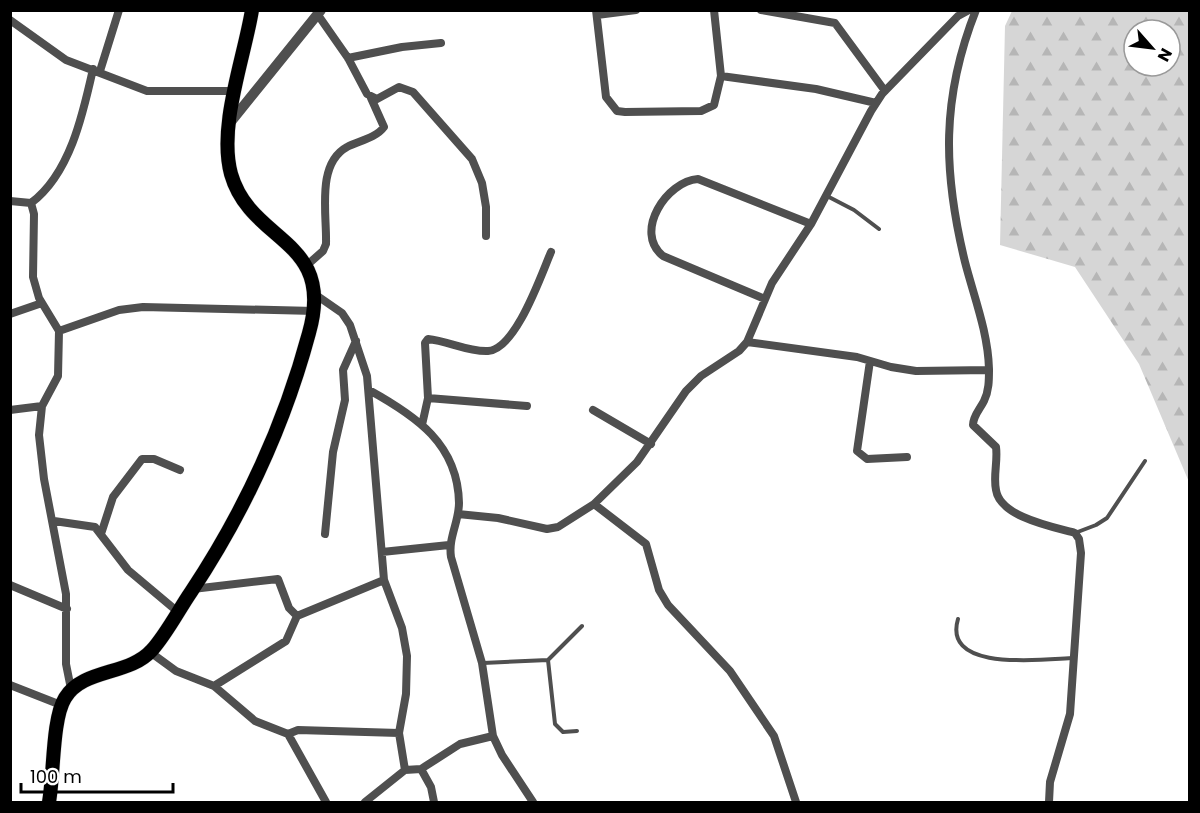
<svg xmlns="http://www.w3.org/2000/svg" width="1200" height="813" font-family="Poppins,sans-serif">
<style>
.forest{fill:url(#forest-firs);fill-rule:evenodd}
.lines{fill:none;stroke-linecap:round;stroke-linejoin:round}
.trunk-casing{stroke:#dbdbdb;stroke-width:15}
.service{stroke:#4f4f4f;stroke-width:4}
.minor{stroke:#4f4f4f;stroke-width:8}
.tertiary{stroke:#4f4f4f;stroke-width:10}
.trunk{stroke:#000;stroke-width:14}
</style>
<defs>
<pattern id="forest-firs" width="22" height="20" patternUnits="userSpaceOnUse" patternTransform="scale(1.5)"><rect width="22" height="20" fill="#d6d6d6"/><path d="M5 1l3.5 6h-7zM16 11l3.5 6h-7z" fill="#b6b6b6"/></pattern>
</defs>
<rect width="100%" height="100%" fill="#fff"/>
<path class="forest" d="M1012 11H1189V482L1139 364 1075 267 1000 245 1005 26ZM1134 30H1170V66H1134Z"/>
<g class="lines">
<defs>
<path id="trunk" d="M49 802C54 775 52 719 65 698 83 668 129 676 152 650 167 633 178 611 191 592 244 512 284 426 309 333 336 238 251 244 231 174 218 126 244 59 252 10"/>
</defs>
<use href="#trunk" class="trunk-casing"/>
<path class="service" d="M827 196 854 210 879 229
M1075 533 1096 525 1107 518 1145 461
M958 619C942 673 1044 659 1074 658
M548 660 555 724 563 732 577 731
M483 663 548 660 582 626"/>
<path class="minor" d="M596 10 606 97 617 111 625 112 701 111 714 105 721 76 714 10
M761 10 835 23 885 91
M976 10C941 98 943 172 965 262 974 297 988 332 989 369 989 380 989 391 984 401 980 409 973 416 973 425L996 447C998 461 993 476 996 490 1000 517 1053 527 1075 533L1079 539 1081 553 1070 714 1050 782 1049 802
M318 15 348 58 367 94 377 99 399 87 413 92 472 159 482 183 486 207V236
M597 15 636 10
M10 20 66 60 147 91H236
M348 58 402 47 441 43
M100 71 119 10
M721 76 816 89 876 103
M10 201 31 203C70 174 83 114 93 69
M31 203 34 214 33 277 39 298 59 331 58 376 42 406 39 435 44 479 66 594V664L71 689
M306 266 323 251 326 244C327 214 316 164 347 147 359 141 376 138 384 127L371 98
M316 295 342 313 350 325 367 376 384 580 402 628 407 656 406 694 399 733 405 770
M765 299 663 256C633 232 667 181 698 179L811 224
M10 314 42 303
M59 331 119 310 143 307 315 311
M747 342 857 357 891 367 916 371 989 370
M870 361 857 451 867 459 907 457
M369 390C416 416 458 444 459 503 459 522 448 538 451 557L482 663 493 736 502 755 533 802
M428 398 527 406
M10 410 42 406
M593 410 651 444
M422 425 428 398 425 343 428 339C448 341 468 352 488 351 516 349 541 275 551 252
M594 504 646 544 659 590 668 605 730 671 774 736 796 802
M458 514 498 518 547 529 558 527 594 504 637 462 686 391 701 376 739 351 747 342 772 283 811 224 871 111 882 94 958 16 969 10
M54 521 95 527 128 570 178 612
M101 534 113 497 142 459H154L180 470
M325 534 333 452 345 400 343 370 356 341
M382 552 449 545
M10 585 67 609
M193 589 278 579 289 608 297 616
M150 652 176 671 214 686 255 721 288 734 326 802
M10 685 61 705
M214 686 286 641 297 616 384 580
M288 734 298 730 399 733
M421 769 431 787 434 802
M365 802 405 770 421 769 460 744 493 736"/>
<path class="tertiary" d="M229 124 321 10"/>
<use href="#trunk" class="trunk"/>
</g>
<rect width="1200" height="813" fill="none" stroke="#000000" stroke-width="24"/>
<g transform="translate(1152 48) rotate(118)"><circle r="28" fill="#ffffff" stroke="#999999" stroke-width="1.5"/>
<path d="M0-4.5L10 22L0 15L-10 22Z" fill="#000000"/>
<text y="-9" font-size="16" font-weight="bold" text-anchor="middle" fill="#000000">N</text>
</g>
<path d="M21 783v9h152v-9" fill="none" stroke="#000000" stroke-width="3"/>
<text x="30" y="783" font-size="18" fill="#000000" stroke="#ffffff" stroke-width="4.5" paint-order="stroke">100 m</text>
</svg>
